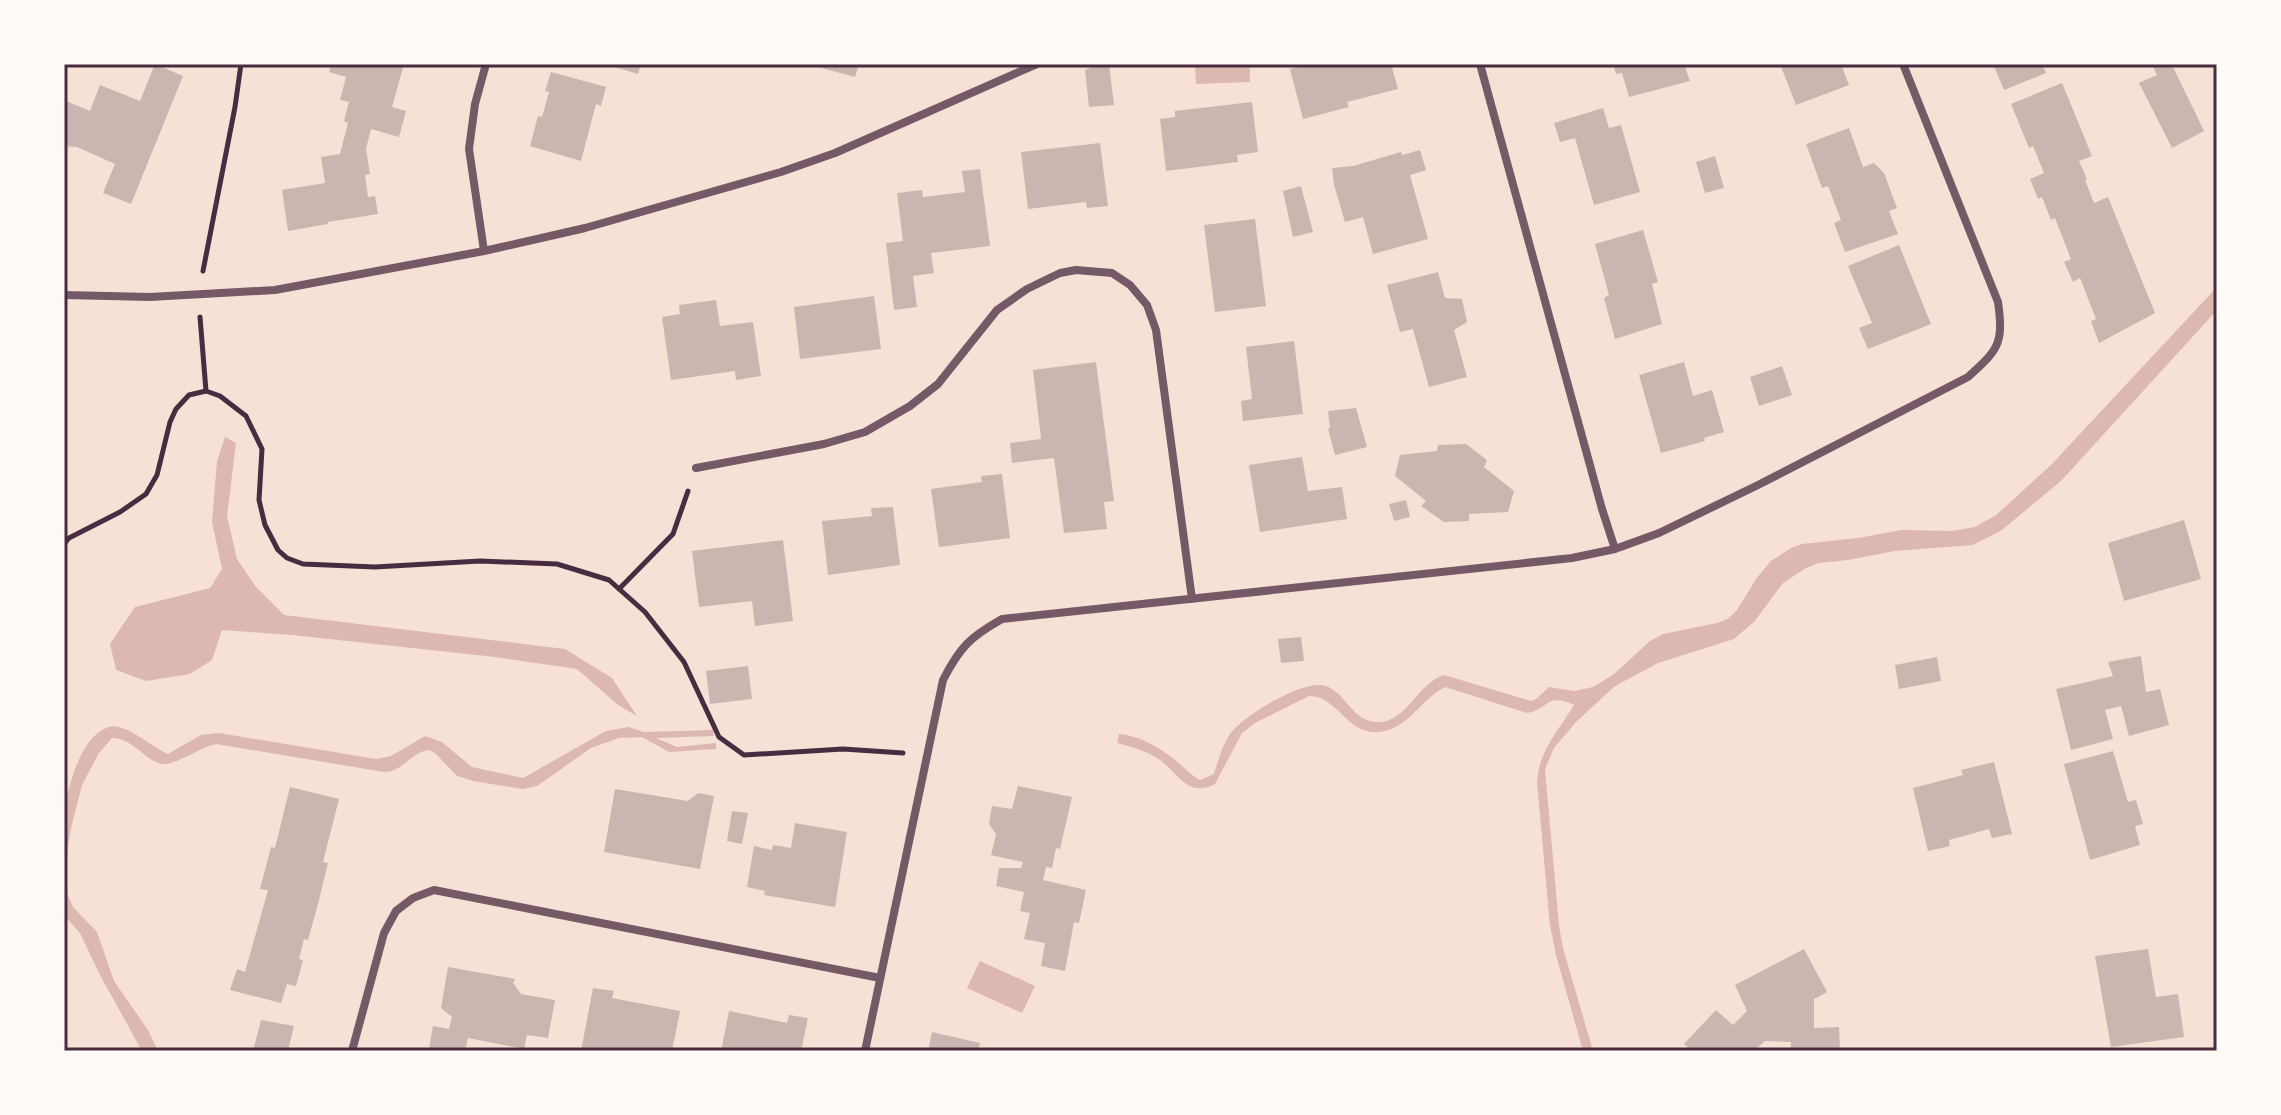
<svg xmlns="http://www.w3.org/2000/svg" width="2281" height="1115" font-family="'Exo 2',sans-serif">
<style>
.water{fill:#dcb8b0}
.building{fill:#ccb4b1}
.lines{fill:none;stroke-linecap:round;stroke-linejoin:round}
.path{stroke:#4a2c40;stroke-width:5}
.minor{stroke:#755966;stroke-width:8}
.neatline{fill:none;stroke:#4a2c40;stroke-width:3}
</style>
<rect width="100%" height="100%" fill="#f7e1d7"/>
<path class="water" d="M1195 64H1250V82L1196 84Z
M2217 287V310L2061 481 2002 530 1973 545 1895 551 1848 560 1819 563 1806 568 1783 583 1754 622 1734 639 1658 663 1615 686 1576 722 1554 748 1545 769 1559 926 1563 948 1593 1051H1583L1556 955 1550 926 1537 782C1540 748 1558 732 1574 705 1545 692 1549 710 1527 713L1445 687C1421 699 1408 730 1378 732 1347 735 1338 696 1309 696L1255 723 1242 733 1215 784C1187 798 1179 774 1160 760 1147 751 1132 747 1117 743L1119 734C1140 736 1157 746 1174 759 1183 766 1190 775 1200 780L1214 774C1218 761 1222 746 1230 734 1243 716 1304 678 1326 686 1346 693 1352 720 1375 722 1406 725 1417 683 1444 675L1531 701 1536 699 1549 687 1574 691 1593 687 1614 674 1650 641 1663 634 1717 623 1728 619 1737 610 1756 579 1771 561 1791 548 1802 544 1858 538 1901 530 1952 531 1975 527 1985 521 1995 516 2051 465Z
M225 437 236 443 227 516 237 559 256 587 284 615 565 649 612 678 637 716 618 705 577 669 495 657 292 635 222 630 212 660 190 674 146 681 116 670 110 644 135 607 210 588 222 569 212 522 217 461Z
M113 726C133 728 150 746 168 754L201 735 219 733 376 759 391 756 425 736 442 742 472 767 523 778 606 731 628 727 644 732 713 730 714 736 656 738 677 747 716 743V749L669 752 642 737 619 738 591 748 537 786 523 789 473 781 457 776 435 753 429 750C411 752 403 772 384 772L216 744C201 747 176 765 163 764 145 762 134 738 112 738L99 753 82 785 71 828 65 866 66 891 73 907 97 932 114 981 148 1030 158 1051H142L100 975 80 933 64 915V810C69 784 82 731 113 726Z
M980 961 1035 986 1022 1013 967 988Z"/>
<path class="building" d="M155 64 183 76 131 204 103 193 115 164 77 147 64 146V100L90 111 100 85 140 101Z
M331 64H404L392 107 406 111 399 137 371 129 366 149 370 174 365 175 368 197 375 196 378 214 328 222V224L288 231 282 190 325 183 321 157 340 154 348 123 344 121 349 102 340 100 346 77 329 72Z
M605 64H641L638 74Z
M807 64H859L855 77Z
M1099 64H1109L1114 105 1089 107 1085 70Z
M1308 64H1391L1398 89 1347 102 1349 107 1303 119 1290 69Z
M1613 64H1684L1690 81 1629 97 1622 73 1616 74Z
M1780 64H1841L1849 85 1796 105Z
M1993 64H2042L2046 73 2004 90Z
M2152 64H2180L2173 67 2204 131 2172 148 2139 83 2157 75Z
M551 72 606 87 601 106 596 104 581 161 530 146 538 116 542 117 549 92 545 91Z
M2062 83 2092 156 2079 161 2087 179 2085 180 2094 203 2108 197 2155 313 2099 343 2091 321 2096 319 2080 278 2073 282 2064 262 2071 259 2055 218 2051 220 2042 197 2038 199 2030 179 2044 173 2033 146 2029 148 2011 104Z
M1252 102 1258 152 1237 155 1238 162 1166 171 1160 119 1175 117V111Z
M1603 108 1609 128 1621 125 1640 192 1594 205 1575 138 1560 142 1554 123Z
M1849 128 1863 167 1874 163 1884 173 1897 208 1889 211 1898 234 1845 252 1834 223 1841 220 1828 186 1822 188 1806 144Z
M1100 143 1108 206 1087 208 1086 202 1028 209 1021 152Z
M1420 150 1426 170 1410 175 1428 239 1373 254 1363 217 1345 222 1334 185 1332 168 1353 166 1401 152 1402 155Z
M1715 156 1724 188 1705 193 1696 162Z
M980 169 990 246 931 253 934 273 913 276 917 307 894 310 886 243 903 241 897 193 922 190 923 197 965 192 962 171Z
M1301 186 1313 232 1293 237 1283 191Z
M1255 219 1266 306 1215 312 1204 225Z
M1643 230 1658 282 1652 284 1662 324 1615 339 1604 298 1609 295 1595 244Z
M1899 245 1931 324 1868 349 1859 328 1872 323 1848 266Z
M1438 272 1445 298 1462 299 1467 322 1454 330 1467 377 1429 387 1413 329 1400 332 1387 285Z
M874 296 881 349 800 359 794 307Z
M716 300 720 326 753 322 761 376 736 380 735 371 671 380 662 317 680 314 679 305Z
M1294 341 1303 414 1243 421 1241 401 1252 399 1246 347Z
M1096 362 1114 501 1104 502 1107 529 1064 533 1054 458 1012 463 1010 443 1041 439 1033 370Z
M1684 362 1693 396 1712 390 1724 432 1704 438 1705 441 1661 453 1639 375Z
M1782 366 1792 395 1759 406 1750 377Z
M1356 408 1367 447 1335 455 1328 429 1330 428 1328 411Z
M1466 444 1487 460 1484 467 1514 491 1508 512 1469 514V521L1444 522 1421 506 1426 501 1395 476 1400 455 1437 451 1438 445Z
M1302 457 1308 491 1342 487 1347 519 1260 532 1249 465Z
M1002 474 1010 538 939 547 931 489 982 482 981 476Z
M1406 500 1410 517 1394 521 1389 504Z
M893 507 900 565 828 575 822 521 872 516 871 508Z
M2184 520 2201 579 2124 601 2108 543Z
M783 540 793 621 755 626 752 601 699 607 692 551Z
M1301 637 1304 661 1281 663 1278 639Z
M2141 656 2146 692 2160 689 2169 725 2129 736 2121 706 2105 710 2113 739 2071 750 2056 689 2113 676 2108 662Z
M1937 657 1941 681 1899 689 1895 665Z
M748 666 752 699 710 704 706 671Z
M2113 751 2128 802 2136 800 2143 824 2135 826 2140 845 2090 860 2064 764Z
M1994 762 2012 834 1992 838 1989 829 1949 840 1950 846 1928 851 1913 788 1963 775 1961 770Z
M1018 786 1072 797 1060 849 1056 848 1052 868 1046 867 1043 880 1086 890 1079 923 1074 922 1065 971 1041 966 1045 943 1024 939 1030 913 1020 911 1024 892 996 886 999 868H1021L1023 862 991 855 996 834 989 824 992 806 1012 809Z
M290 787 339 799 323 862 328 863 318 904 308 940 304 939 299 959 303 960 296 986 287 984 281 1003 230 990 237 969 245 972 268 890 260 889 271 847 275 848Z
M615 789 688 801 698 793 714 796 700 869 604 852Z
M732 811 748 813 742 844 727 841Z
M795 823 847 832 835 907 764 895 765 891 747 887 754 846 772 850 773 845 791 848Z
M1804 949 1827 992 1814 999V1028L1839 1027 1840 1051H1791V1042L1765 1041 1757 1048 1760 1051H1692L1684 1044 1716 1010 1733 1025 1747 1011 1735 985Z
M2148 949 2156 997 2178 994 2184 1037 2111 1047 2095 956Z
M448 967 515 979 513 983 521 994 555 1000 548 1038 527 1035 524 1049 468 1038 465 1051 429 1049 433 1026 449 1029 452 1017 441 1008Z
M593 988 614 991 612 998 680 1011 672 1051H620L603 1048V1051H581Z
M729 1011 787 1023 789 1015 808 1018 801 1051H721Z
M261 1020 294 1026 288 1051H253Z
M932 1032 980 1043 978 1051H928Z"/>
<g class="lines">
<path class="path" d="M203 271 235 107 241 64
M200 317 206 391
M64 544 69 538 120 512 146 494 157 475 170 422 176 409 189 395 206 391 220 396 246 416 262 449 259 500 265 525 278 550 287 558 303 564 375 567 480 561 557 564 609 580 645 612 684 662 719 737 744 755 843 749 903 753
M619 589 673 534 688 491"/>
<path class="minor" d="M1480 64 1602 509 1615 549
M484 251 469 149 475 104 486 64
M64 295 150 297 275 290 484 251 585 228 781 172 835 153 1037 64
M696 468 824 444 865 432 910 406 938 384 997 310 1027 289 1060 273 1076 270 1112 273 1130 285 1147 305 1156 330 1192 599
M352 1051 384 933 396 911 413 898 434 890 880 978
M865 1051 943 680C960 647 970 637 1002 619L1572 558 1615 549 1659 533 1758 485 1968 377C1998 350 2004 344 1998 302L1903 64"/>
</g>
<rect width="2281" height="1115" fill="none" stroke="#fffaf5" stroke-width="132"/>
<rect x="66" y="66" width="2149" height="983" class="neatline"/>
</svg>
